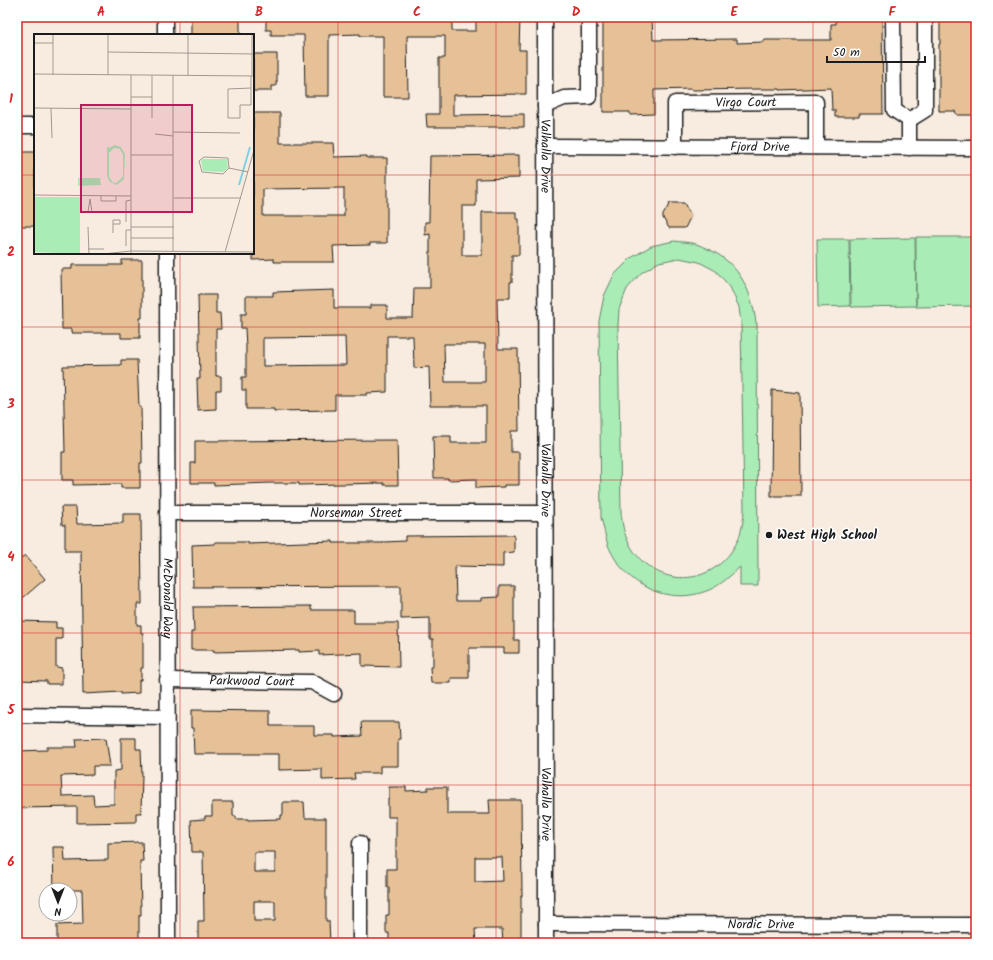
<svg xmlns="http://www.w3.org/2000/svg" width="993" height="960" font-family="Kalam,sans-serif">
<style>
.green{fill:#a9ecb6;stroke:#628469;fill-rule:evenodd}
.building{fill:#e6c197;stroke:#1c1c1c;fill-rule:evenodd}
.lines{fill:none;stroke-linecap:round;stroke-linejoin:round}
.minor-casing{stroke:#1c1c1c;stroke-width:17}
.minor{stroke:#fff;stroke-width:14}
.grid{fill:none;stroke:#d62828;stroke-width:1;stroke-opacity:0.55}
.poi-dot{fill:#1c1c1c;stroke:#fff;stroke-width:1.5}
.labels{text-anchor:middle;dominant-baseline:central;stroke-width:3;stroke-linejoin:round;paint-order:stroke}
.street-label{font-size:13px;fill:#1c1c1c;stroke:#fff}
.poi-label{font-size:13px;font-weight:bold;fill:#1c1c1c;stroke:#fff;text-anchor:start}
.inset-river{fill:none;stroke:#82d1e0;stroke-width:2}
.inset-road{fill:none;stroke:#a09992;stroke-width:1}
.view{fill:#c2185b;fill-opacity:0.15;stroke:#c2185b;stroke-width:2}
.inset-edge{fill:none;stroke:#1c1c1c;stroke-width:2}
.neatline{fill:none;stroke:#d62828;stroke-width:1.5}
.grid-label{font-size:13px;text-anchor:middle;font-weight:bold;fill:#d62828}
</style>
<rect width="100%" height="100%" fill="#f8ece0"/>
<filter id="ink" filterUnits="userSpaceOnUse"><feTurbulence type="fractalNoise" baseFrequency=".025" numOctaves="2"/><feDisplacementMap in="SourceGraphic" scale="8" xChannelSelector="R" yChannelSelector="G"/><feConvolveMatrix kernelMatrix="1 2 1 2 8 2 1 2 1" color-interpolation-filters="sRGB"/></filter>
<g filter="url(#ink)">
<path class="green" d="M916 237H976V306L916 307Z
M915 238 916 306 851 307 850 239Z
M817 239H849L850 306 818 307Z
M674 241C681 242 689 242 696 244 700 245 705 248 710 250 740 264 752 292 756 323H757L758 586H740V567C730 576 721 585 709 590 668 607 624 585 608 545 605 537 604 527 601 518L599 321 604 296 614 275 631 258 651 246ZM679 258 699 262 716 271 730 287 739 307 741 323 744 511C743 524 741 537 733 549 705 592 647 585 627 539 623 531 622 521 621 512L618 326 619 309 627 289 641 273 659 262Z"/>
<path class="building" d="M191 17H240V35H191Z
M266 17H452V31H476V17H520L519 50H526V94L453 95V115L524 114V127H427L426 114H439V58H445V36H407L408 97H383V36H360V34L329 35V96H305L304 35H271V30H266Z
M603 17H652L653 40 737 39V43L764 42V40H831V24H836V17H882L883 114H859V117H835V110H832L831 88 780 90V89H757L691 90V89L654 90V114L630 115V112H603Z
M955 17H976V115H957L955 111H939V44H940V19H955Z
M253 54H277V82H276V86H271V91H253Z
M253 113H280V143H333L334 157 367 156V158H387V243H370V245L333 246 334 262H274V259L253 260ZM344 188V216H263V189Z
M22 152H35V226H17V175L22 174Z
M519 155V178L476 179V206H462V255H482V212H516V219H519V255H512V282H510V298H497L498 349H518L519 431H511V452H519V485H504V487L476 488V479L448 480V478H434L433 436H451V443H486V406H430L429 367 414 368 413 336H387V392L367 393V395H335V410L274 411V409H246V390H242V377H246V348L245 328H241V314H246V296H273V292L334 290V308H370V305H387V318H413L414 288H430V234L425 235V222H429L430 156ZM345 337 346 365 263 366V338ZM444 344H485V382H445Z
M670 203H684L691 216 685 228H669L663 218V215Z
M122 260H142V318H140V338H121V333H71V329H62L61 269H72V265H122Z
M198 295H216V313H220L221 329H216V376H221V390H216V409L198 410 197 379H200Z
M121 360H137L139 407H141L142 463H140V488H121V484L73 485V480H62V452H65L63 366 121 365Z
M772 390 800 393 801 496H771Z
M397 440 398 485H384V483L299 485V483H271L214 485V483H191V463H195V441Z
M61 507H76L77 524 123 523V514H141L142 604H137V625H141V633H143V668H141V680H139V693L121 694V692L83 694 81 551H65V525H62Z
M514 535V552L503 553V567L455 566 456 601H481V598L499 597V586H514V640H519V653H504V648H469V678H451V683H431L430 667H433V639H430V618L401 619V586L193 587 192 545 215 544V542H248V544L333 541V543H384V542L405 541V536Z
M25 555 45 579 17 603V562Z
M311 606V610H354V623H398L399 667 362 666V653L319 655V651L299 652V650L214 652V650H191V632H194L193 607Z
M17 621 56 622V628H62V639H56V667L62 668V684H47V681L17 680Z
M191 710 270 711V726H314V735H334V737L362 736 361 722H399L400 739H398V766H380V773H354L355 779 322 780V769L279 770V754H194L193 728H191Z
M106 738 110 766H93V775L61 776 62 796 93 795 94 805 114 804V771L121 770V738H136V749H141L142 775 141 813H136V822L77 823V807L17 808V751L47 750V747H77L76 739Z
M389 787H406V791L428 790V787H447V814H490L489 800H521L522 896H521V943H503L502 929H475L476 943H389V933H386V915H389V887H387V869H396V817H388V799H389ZM475 857H502L503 881 475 882Z
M212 802H233V816H236V819H248V820L281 819V815H283V802H304L305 818H326V921H329L330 943H198V921H204L203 852H192L191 820 205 819V816H212ZM254 852H275V872H254ZM254 901H275V921H254Z
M142 842 143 861H140L141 915H139V943H57V925L83 924 82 890H54L53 847H64L65 861 108 860V843Z"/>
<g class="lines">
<defs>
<g id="minor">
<path d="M165 17V35"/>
<path id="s1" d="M545 17 546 943"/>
<path d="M893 17 894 110 909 120 925 110V17"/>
<path d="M545 106 564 98 589 97V17"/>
<path d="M17 126H35"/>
<path id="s2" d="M545 146 976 148"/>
<path id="s3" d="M675 147V103L816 102V147"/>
<path d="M909 148V120"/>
<path id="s4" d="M167 253 168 943"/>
<path id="s5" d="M167 513H545"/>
<path id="s6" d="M167 680 312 682 334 694"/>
<path d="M17 715 167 717"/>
<path d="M360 843V943"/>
<path id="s7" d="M546 924 976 925"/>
</g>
</defs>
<use href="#minor" class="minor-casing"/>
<use href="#minor" class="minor"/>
</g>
</g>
<path class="grid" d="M180 17V35M338 17V943M496 17V943M655 17V943M813 17V943M17 175H35M253 175H976M180 253V943M17 327H976M17 480H976M17 633H976M17 785H976"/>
<circle class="poi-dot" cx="769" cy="535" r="4"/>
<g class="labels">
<g class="street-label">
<text stroke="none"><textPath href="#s3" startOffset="115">Virgo Court</textPath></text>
<text stroke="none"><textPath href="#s2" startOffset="215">Fjord Drive</textPath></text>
<text stroke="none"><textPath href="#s1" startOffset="139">Valhalla Drive</textPath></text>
<text stroke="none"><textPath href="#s1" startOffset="463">Valhalla Drive</textPath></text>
<text stroke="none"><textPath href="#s5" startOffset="189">Norseman Street</textPath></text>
<text stroke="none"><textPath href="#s4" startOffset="345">McDonald Way</textPath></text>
<text stroke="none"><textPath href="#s6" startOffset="85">Parkwood Court</textPath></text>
<text stroke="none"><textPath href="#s1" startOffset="787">Valhalla Drive</textPath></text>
<text stroke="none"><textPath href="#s7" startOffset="215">Nordic Drive</textPath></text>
</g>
<g class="poi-label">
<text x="777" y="535">West High School</text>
</g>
</g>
<g transform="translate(34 34)">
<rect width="220" height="220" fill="#f8ece0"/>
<path d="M81 111 87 113 91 120 90 145 83 151 76 148 73 142V112L75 114ZM80 114 86 115 89 121V143L82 149 78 148 75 142V119ZM169 125H193L194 134 189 138 169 137 167 127ZM44 144H66L67 151 44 152ZM0 163H46V220L0 218Z" fill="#a9ecb6" fill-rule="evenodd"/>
<path class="inset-river" d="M205 151 216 113"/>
<path class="inset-road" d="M19 0V41M74 0V41M154 0V41M218 0V42M0 9H19M74 18 220 20M0 40 220 42M139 41V217M217 42V71H206V84H194V55L217 54M97 63H118M0 74 97 75M17 74 18 104M118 84V41M139 98 206 99M121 100 139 102M97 121H139M170 123 194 124 195 134 189 140 168 138 165 127ZM195 134 214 138M0 161 97 162M67 162V167H82V162M140 164H207M58 178 56 165 54 178H69V177M92 188V167L97 166M79 190H86V186H79V199M54 193 55 220M97 193H140M97 204H140M92 212V196H97M54 215H70M191 218 220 116M69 220 97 217 220 218M97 220V41"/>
<path class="view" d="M47 71H158V178H47Z"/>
<rect width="220" height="220" class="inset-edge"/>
</g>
<rect width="993" height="960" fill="none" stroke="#fff" stroke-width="44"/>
<g transform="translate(58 902) rotate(180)"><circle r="19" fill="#ffffff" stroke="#a4a4a4"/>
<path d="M0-3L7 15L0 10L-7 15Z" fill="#1c1c1c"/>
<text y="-6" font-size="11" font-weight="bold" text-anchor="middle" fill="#1c1c1c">N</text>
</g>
<path d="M827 56v6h98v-6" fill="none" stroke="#1c1c1c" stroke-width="2"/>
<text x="833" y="56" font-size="12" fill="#1c1c1c" stroke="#ffffff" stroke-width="3" paint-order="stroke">50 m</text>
<rect x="22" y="22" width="949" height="916" class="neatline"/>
<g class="grid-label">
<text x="101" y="16">A</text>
<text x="259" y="16">B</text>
<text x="417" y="16">C</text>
<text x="576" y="16">D</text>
<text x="734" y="16">E</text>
<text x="892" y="16">F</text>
<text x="11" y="103">1</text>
<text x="11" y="256">2</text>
<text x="11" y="408">3</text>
<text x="11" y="561">4</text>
<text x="11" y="714">5</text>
<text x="11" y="866">6</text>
</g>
</svg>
